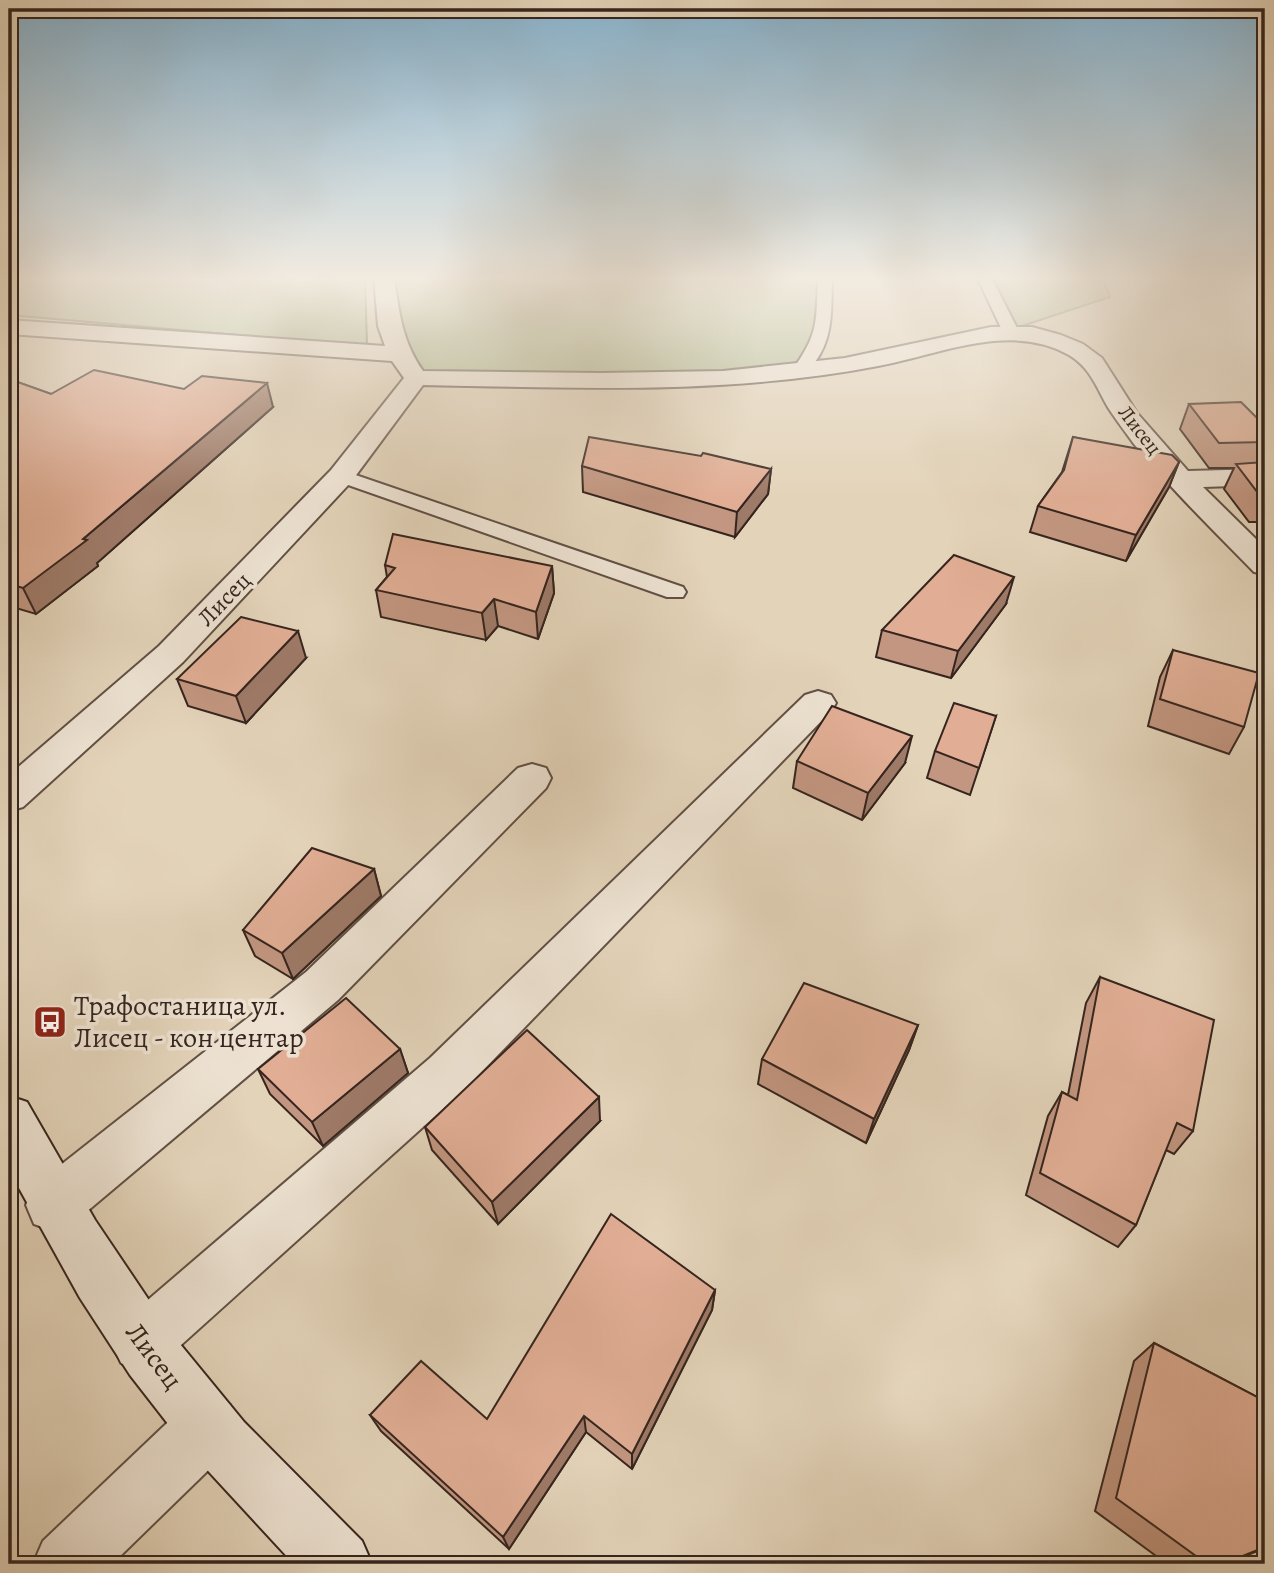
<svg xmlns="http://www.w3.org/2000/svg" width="1274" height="1573" font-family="Alegreya,serif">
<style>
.green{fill:#b0bd92;stroke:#737158;stroke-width:2}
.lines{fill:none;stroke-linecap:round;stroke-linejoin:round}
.lane-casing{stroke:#615045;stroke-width:4}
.street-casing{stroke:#615045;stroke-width:4}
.secondary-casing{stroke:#36251e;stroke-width:4}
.lane{fill:#ede2d2;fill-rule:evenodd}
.street{fill:#ede2d2;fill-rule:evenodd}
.secondary{fill:#ede2d2;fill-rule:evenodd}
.wall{fill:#c29680;stroke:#36251e;stroke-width:2}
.shaded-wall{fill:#9e7a68;stroke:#36251e;stroke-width:2}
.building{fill:#e1ae95;stroke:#36251e;stroke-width:2}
.labels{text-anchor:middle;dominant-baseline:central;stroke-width:7;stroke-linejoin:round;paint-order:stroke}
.far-street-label{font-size:21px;fill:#36251e;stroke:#ede2d2}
.street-label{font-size:24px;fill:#36251e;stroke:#ede2d2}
.near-poi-label{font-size:28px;fill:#36251e;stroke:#ede2d2;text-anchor:start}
.near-street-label{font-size:28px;fill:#36251e;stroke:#ede2d2}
</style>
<rect width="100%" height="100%" fill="#e3d3b9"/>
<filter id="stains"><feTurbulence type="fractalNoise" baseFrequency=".00286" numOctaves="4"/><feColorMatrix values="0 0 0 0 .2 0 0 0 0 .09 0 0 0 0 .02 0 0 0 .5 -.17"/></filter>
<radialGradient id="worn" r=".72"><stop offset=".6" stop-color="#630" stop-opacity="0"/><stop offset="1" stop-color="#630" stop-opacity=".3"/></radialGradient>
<path class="green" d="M9 277H365L367 346 9 315Z
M384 277H825L822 293 825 319 799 372 416 378 399 354Z
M984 277H1102L1110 297 1010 330Z"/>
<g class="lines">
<defs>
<path id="lane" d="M818 277H832C831 308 834 337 815 362 810 369 807 375 799 377L791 372C819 333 816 324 818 277Z
M977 277H991L1018 330 1015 333H1005L1002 330Z
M341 470 683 587 686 592 683 597H667L334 480 332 476 334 472Z"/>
<path id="street" d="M374 277H394C399 312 402 341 423 371L601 373 723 371 845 358 991 327H1032L1061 335 1083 344 1102 358 1137 413 1188 471 1265 469V485L1203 487 1265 548V574L1254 572C1213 530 1171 489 1134 444 1126 433 1117 421 1109 409 1097 389 1091 368 1069 355 1010 321 939 355 878 366 728 395 575 388 423 385L351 482 183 662 23 807 9 811V775L159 646 331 470 404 378 392 361 9 334V320L385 346 378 326Z
M818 691 831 695 836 703 831 711 464 1090 161 1363 141 1372 121 1363 112 1343 121 1323 430 1058 805 695Z
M532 764 546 768 551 778 546 788 338 1000 72 1224 53 1231 34 1224 26 1205 34 1186 306 972 518 768Z
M208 1397 230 1405 238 1427 230 1449 112 1564H33L43 1541 186 1405Z"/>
<path id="secondary" d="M9 1096 27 1102 95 1220 171 1333 244 1422 362 1541 372 1564H294L186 1447 130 1375 80 1298 9 1170Z"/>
</defs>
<use href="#lane" class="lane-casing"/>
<use href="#street" class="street-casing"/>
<use href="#secondary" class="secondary-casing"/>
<use href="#lane" class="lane"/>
<use href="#street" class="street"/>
<use href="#secondary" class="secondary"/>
</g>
<path class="wall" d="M9 379 51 394 184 389 273 407 97 563 98 566 36 614 9 606Z
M1189 404 1265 426V522H1249L1224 489 1234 468H1209L1180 429Z
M1073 437 1179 462 1169 487 1126 561 1030 532 1038 506 1062 472Z
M582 466 771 469 768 494 735 537 583 492Z
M385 565 552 566 554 593 538 639 498 626 486 640 381 617 376 590 387 577Z
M1006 604 951 678 876 657 882 630Z
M1173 650 1244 727 1229 754 1148 726 1160 677Z
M306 658 246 723 188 706 177 679Z
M996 716 970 795 927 778 935 751Z
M797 761 905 763 862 820 793 788Z
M374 869 381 896 293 979 255 956 243 930Z
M1100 977 1193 1131 1174 1154 1166 1150 1136 1225 1118 1247 1026 1195 1048 1116 1062 1092 1068 1095 1086 1003Z
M918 1025 909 1050 866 1143 758 1084 762 1059Z
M400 1049 408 1073 323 1146 270 1094 258 1069Z
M600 1121 498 1224 432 1150 425 1127Z
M715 1290 712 1310 632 1469 586 1432 509 1549 381 1431 370 1415 487 1419Z
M1154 1343 1265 1401V1548L1225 1564H1167L1095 1511 1134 1361Z"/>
<path class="shaded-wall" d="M267 383 273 407 97 563 98 566 36 614 23 588 83 539Z
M1179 462 1169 487 1126 561 1136 535Z
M771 469 768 494 735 537 737 512Z
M552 566 554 593 538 639 536 612Z
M1014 577 1006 604 951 678 958 651Z
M494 599 498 626 486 640 482 613Z
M298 631 306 658 246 723 236 696Z
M912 736 905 763 862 820 868 793Z
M374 869 381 896 293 979 282 953Z
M918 1025 909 1050 866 1143 874 1119Z
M400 1049 408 1073 323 1146 312 1122Z
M599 1097 600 1121 498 1224 492 1202Z
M715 1290 712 1310 632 1469V1454Z
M584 1416 586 1432 509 1549 503 1537Z"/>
<path class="building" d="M94 370 184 389 202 376 267 383 83 539 87 540 23 588 9 584V379L51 394Z
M1241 402 1265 426V442L1219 443 1189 404Z
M589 437 701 456 703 453 771 469 737 512 582 466Z
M1073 437 1172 455 1179 462 1136 535 1038 506 1064 470Z
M1265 462V497H1261L1236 464Z
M393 534 552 566 536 612 494 599 482 613 376 590 395 568 385 565Z
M954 555 1014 577 958 651 882 630Z
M241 617 298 631 236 696 177 679Z
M1173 650 1259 673 1244 727 1160 699Z
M954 703 996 716 979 768 935 751Z
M832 706 912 736 868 793 797 761Z
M312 848 374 869 282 953 243 930Z
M1100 977 1214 1020 1193 1131 1177 1123 1136 1225 1040 1173 1062 1092 1077 1100Z
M804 983 918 1025 874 1119 762 1059Z
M346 998 400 1049 312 1122 258 1069Z
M527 1030 599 1097 492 1202 425 1127Z
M611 1214 715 1290 632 1454 584 1416 503 1537 370 1415 421 1361 487 1419Z
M1154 1343 1265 1401V1547L1223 1564H1207L1116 1498Z"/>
<linearGradient id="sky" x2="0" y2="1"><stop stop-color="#87b5d2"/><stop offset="0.56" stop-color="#f2ebe0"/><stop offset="1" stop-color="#f2ebe0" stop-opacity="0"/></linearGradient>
<rect width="1274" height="497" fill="url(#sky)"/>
<defs>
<symbol id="bus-square" viewBox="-11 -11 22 22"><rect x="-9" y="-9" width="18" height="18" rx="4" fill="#8f2418" stroke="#ede2d2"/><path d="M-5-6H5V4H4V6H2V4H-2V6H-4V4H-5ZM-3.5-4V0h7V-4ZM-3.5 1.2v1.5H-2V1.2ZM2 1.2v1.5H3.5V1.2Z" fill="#fff"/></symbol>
</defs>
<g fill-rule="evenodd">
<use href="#bus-square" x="31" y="1003" width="38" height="38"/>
</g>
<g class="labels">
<g class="far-street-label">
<text transform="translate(1140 430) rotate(52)">Лисец</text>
</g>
<g class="street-label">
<text transform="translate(224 599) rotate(-46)">Лисец</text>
</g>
<g class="near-poi-label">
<text x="74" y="1006">Трафостаница ул.<tspan x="74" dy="32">Лисец - кон центар</tspan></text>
</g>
<g class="near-street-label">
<text transform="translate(154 1356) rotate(53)">Лисец</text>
</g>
</g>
<rect width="1274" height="1573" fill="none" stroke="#e3d3b9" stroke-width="35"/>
<rect x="10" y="10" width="1253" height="1552" fill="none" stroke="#36251e" stroke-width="3.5"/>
<rect x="18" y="18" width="1239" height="1538" fill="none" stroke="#36251e" stroke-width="2"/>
<rect width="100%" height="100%" filter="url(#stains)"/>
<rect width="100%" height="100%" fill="url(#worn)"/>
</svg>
